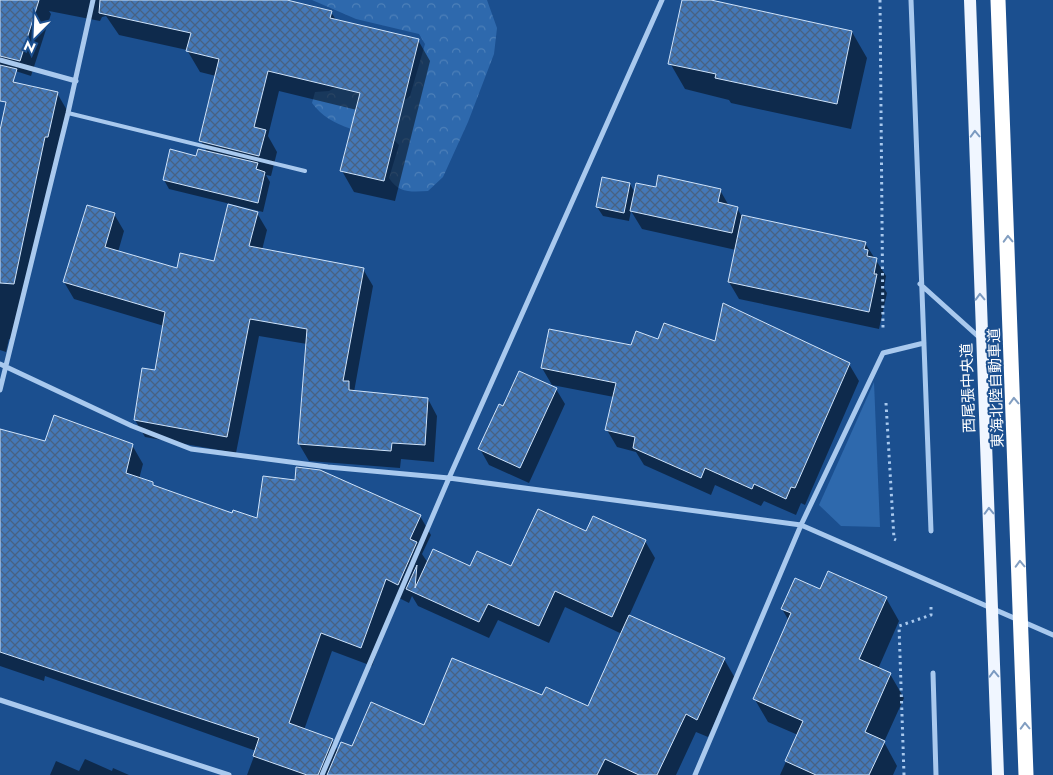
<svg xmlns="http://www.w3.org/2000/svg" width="1053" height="775" font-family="Jost,'Noto Sans JP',sans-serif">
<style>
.green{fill:#2e69ad}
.forest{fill:url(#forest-crowns)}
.shadow{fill:#0007;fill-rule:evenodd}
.building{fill:url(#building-cross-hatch);stroke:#cfe3fa}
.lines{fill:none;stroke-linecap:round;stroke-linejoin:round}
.path{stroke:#a9c9ee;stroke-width:3;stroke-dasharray:2.5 4;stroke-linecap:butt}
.lane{stroke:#a9c9ee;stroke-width:4}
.street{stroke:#a9c9ee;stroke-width:5}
.primary{stroke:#f0f6ff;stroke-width:12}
.highway{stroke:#fff;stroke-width:15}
.oneway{stroke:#7b9ac1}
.oneway2{stroke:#829ec1}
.labels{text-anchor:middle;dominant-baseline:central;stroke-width:4;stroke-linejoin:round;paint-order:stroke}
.street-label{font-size:15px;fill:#fff;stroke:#1b4f8f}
</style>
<defs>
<pattern id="forest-crowns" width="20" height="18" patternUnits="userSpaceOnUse" patternTransform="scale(1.25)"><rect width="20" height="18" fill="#2e69ad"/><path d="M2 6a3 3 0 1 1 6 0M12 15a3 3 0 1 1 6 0" fill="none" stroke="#4d80b9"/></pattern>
<pattern id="building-cross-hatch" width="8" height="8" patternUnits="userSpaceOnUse" patternTransform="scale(1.25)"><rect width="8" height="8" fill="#4478b7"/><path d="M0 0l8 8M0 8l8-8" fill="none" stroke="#486282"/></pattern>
</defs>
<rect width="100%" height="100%" fill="#1b4f8f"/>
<path class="green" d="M874 382 880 527 841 526 819 505Z"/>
<path class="forest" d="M312 0H487L497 28 494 54 468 122 443 177 428 191C411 192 398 193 389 178L399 145 394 140C365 132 331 129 312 103L315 92 329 91 339 85 405 100 410 96 425 44 419 34 356 19Z"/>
<path class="shadow" d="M0 0H281L331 12 336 20 418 40 430 61 395 201 354 192 342 171 357 110 279 91 268 136 277 152 271 176 266 175 270 182 263 212 169 189 164 180 207 152 201 141 216 76 200 72 187 50 119 35 106 16 102 17 100 21 49 11 51 14 31 76 0 66Z
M683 0H705L852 32 867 58 851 129 731 103 729 100 685 89 670 63Z
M57 93 68 112 13 340 9 339 6 352 0 350V127Z
M630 184 635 193 657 189 720 190 729 206 737 208 742 217 865 243 886 276 884 288 887 293 879 329 739 299 729 282 736 250 642 229 631 211 629 221 603 216 597 207Z
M257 213 267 230 262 250 363 269 373 286 354 392 428 399 437 416 434 462 401 459 400 468 309 461 299 444 307 344 259 336 236 453 145 437 135 420 156 372 164 326 74 299 64 282 114 214 124 231 118 252 178 269 215 262Z
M659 341 716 343 849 364 859 381 805 505 801 503 796 515 764 501 761 506 715 485 711 495 644 465 636 452 617 447 607 430 614 397 552 385 542 368Z
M556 389 565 404 529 483 489 465 480 449 504 407Z
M0 430 45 443 132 445 143 464 139 479 152 483 155 487 233 515 258 520 420 516 431 535 422 554 428 563 471 567 512 568 586 532 645 541 655 558 629 616 724 659 735 678 708 737 696 732 676 775H247L256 751 45 676 44 681 0 666ZM412 596 418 606 489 638 498 620 549 643 565 607 622 634 589 707 543 697 338 751 332 740 304 730 332 651 372 666 397 597 409 603Z
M820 591 886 598 899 621 878 669 890 674 904 698 884 742 897 766 893 775H780L798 735 768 722 754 698 789 621 782 609Z
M85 759 112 771 113 768 129 775H50L56 761 79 771Z"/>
<path class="building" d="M0 0H39L20 61 0 56Z
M100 0H287L332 11 330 18 419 39 384 181 340 171 360 93 268 71 254 127 266 130 259 156 199 141 219 59 186 51 191 33 99 13Z
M682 0H711L852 31 837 104 715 78 716 74 668 64Z
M0 65 17 69 13 82 58 92 48 137H45L14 284 0 283V130L6 102 0 101Z
M170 149 196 156 198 149 258 163 256 169 265 172 258 203 163 180Z
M658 175 721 189 718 202 738 207 732 233 630 211 636 183 656 187Z
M602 177 630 183 624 213 596 207Z
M228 204 258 212 249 246 364 268 343 381H349V390L428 398 425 445 392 443 391 451 298 444 307 329 250 319 227 437 134 420 142 368 155 370 165 312 63 282 87 205 115 213 105 247 177 268 180 253 214 261Z
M742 215 866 242 864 249 868 250 867 256 877 258 874 274H877L869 312 728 282Z
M723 303 850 363 795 488 791 487 786 499 754 484 752 489 705 468 701 478 633 448 635 437 605 430 616 383 541 368 549 329 631 345 636 331 658 339 664 323 715 341Z
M519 371 557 388 520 468 478 449 499 404 503 406Z
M54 415 133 444 126 473 153 482V485L232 513 233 510 257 518 263 476 295 480 296 467 320 470 421 515 410 539 417 542 398 585 386 579 361 648 321 633 289 723 333 739 318 775H307L253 756 259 738 0 652V429L45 441Z
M538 509 586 531 593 516 646 540 612 617 555 591 539 626 488 604 479 622 406 589 417 565 415 588 433 549 470 566 477 551 511 566Z
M828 571 887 597 859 659 891 673 865 732 885 741 869 775H816L785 761 803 721 753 699 791 613 781 609 795 578 820 589Z
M629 615 725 658 697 720 686 714 657 775H639L605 759 597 775H327L341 742 352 746 371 702 424 725 452 658 542 695 546 687 588 706Z"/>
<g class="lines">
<path class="path" d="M880 0 883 329
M886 403 894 539 896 540
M904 775 899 626 931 615V606"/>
<path class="lane" d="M68 113 305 171"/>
<path class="street" d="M911 0 931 531
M0 60 76 81
M920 284 980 338
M0 364 132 426 191 449 328 467 449 478 801 525 1053 635
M0 390 68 113 93 0
M933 673 936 775
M0 700 229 775
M322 775 449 478 662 0
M695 775 801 525 883 353 924 343"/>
<path class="primary" d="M970 0 998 775"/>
<path class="highway" d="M998 0 1026 775"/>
</g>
<defs><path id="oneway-chevron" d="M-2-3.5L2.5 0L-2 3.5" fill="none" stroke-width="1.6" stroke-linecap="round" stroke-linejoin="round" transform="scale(1.25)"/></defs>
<g class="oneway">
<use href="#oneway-chevron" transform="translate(975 134) rotate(-92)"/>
<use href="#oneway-chevron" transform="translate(980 297) rotate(-92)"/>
<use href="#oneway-chevron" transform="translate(989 511) rotate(-92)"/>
<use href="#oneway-chevron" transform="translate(994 674) rotate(-92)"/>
</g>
<g class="oneway2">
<use href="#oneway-chevron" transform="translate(1008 239) rotate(-92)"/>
<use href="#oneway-chevron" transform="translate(1014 401) rotate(-92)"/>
<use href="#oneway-chevron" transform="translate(1020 564) rotate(-92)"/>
<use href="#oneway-chevron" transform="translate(1025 726) rotate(-92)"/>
</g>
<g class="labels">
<g class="street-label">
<text transform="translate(968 388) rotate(-92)">西尾張中央道</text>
<text transform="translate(996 388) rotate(-92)">東海北陸自動車道</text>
</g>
</g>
<g transform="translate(35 35) rotate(204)" stroke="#1b4f8f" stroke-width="4" paint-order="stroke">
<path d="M0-4L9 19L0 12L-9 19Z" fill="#ffffff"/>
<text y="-8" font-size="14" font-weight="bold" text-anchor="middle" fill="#ffffff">N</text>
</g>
</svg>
